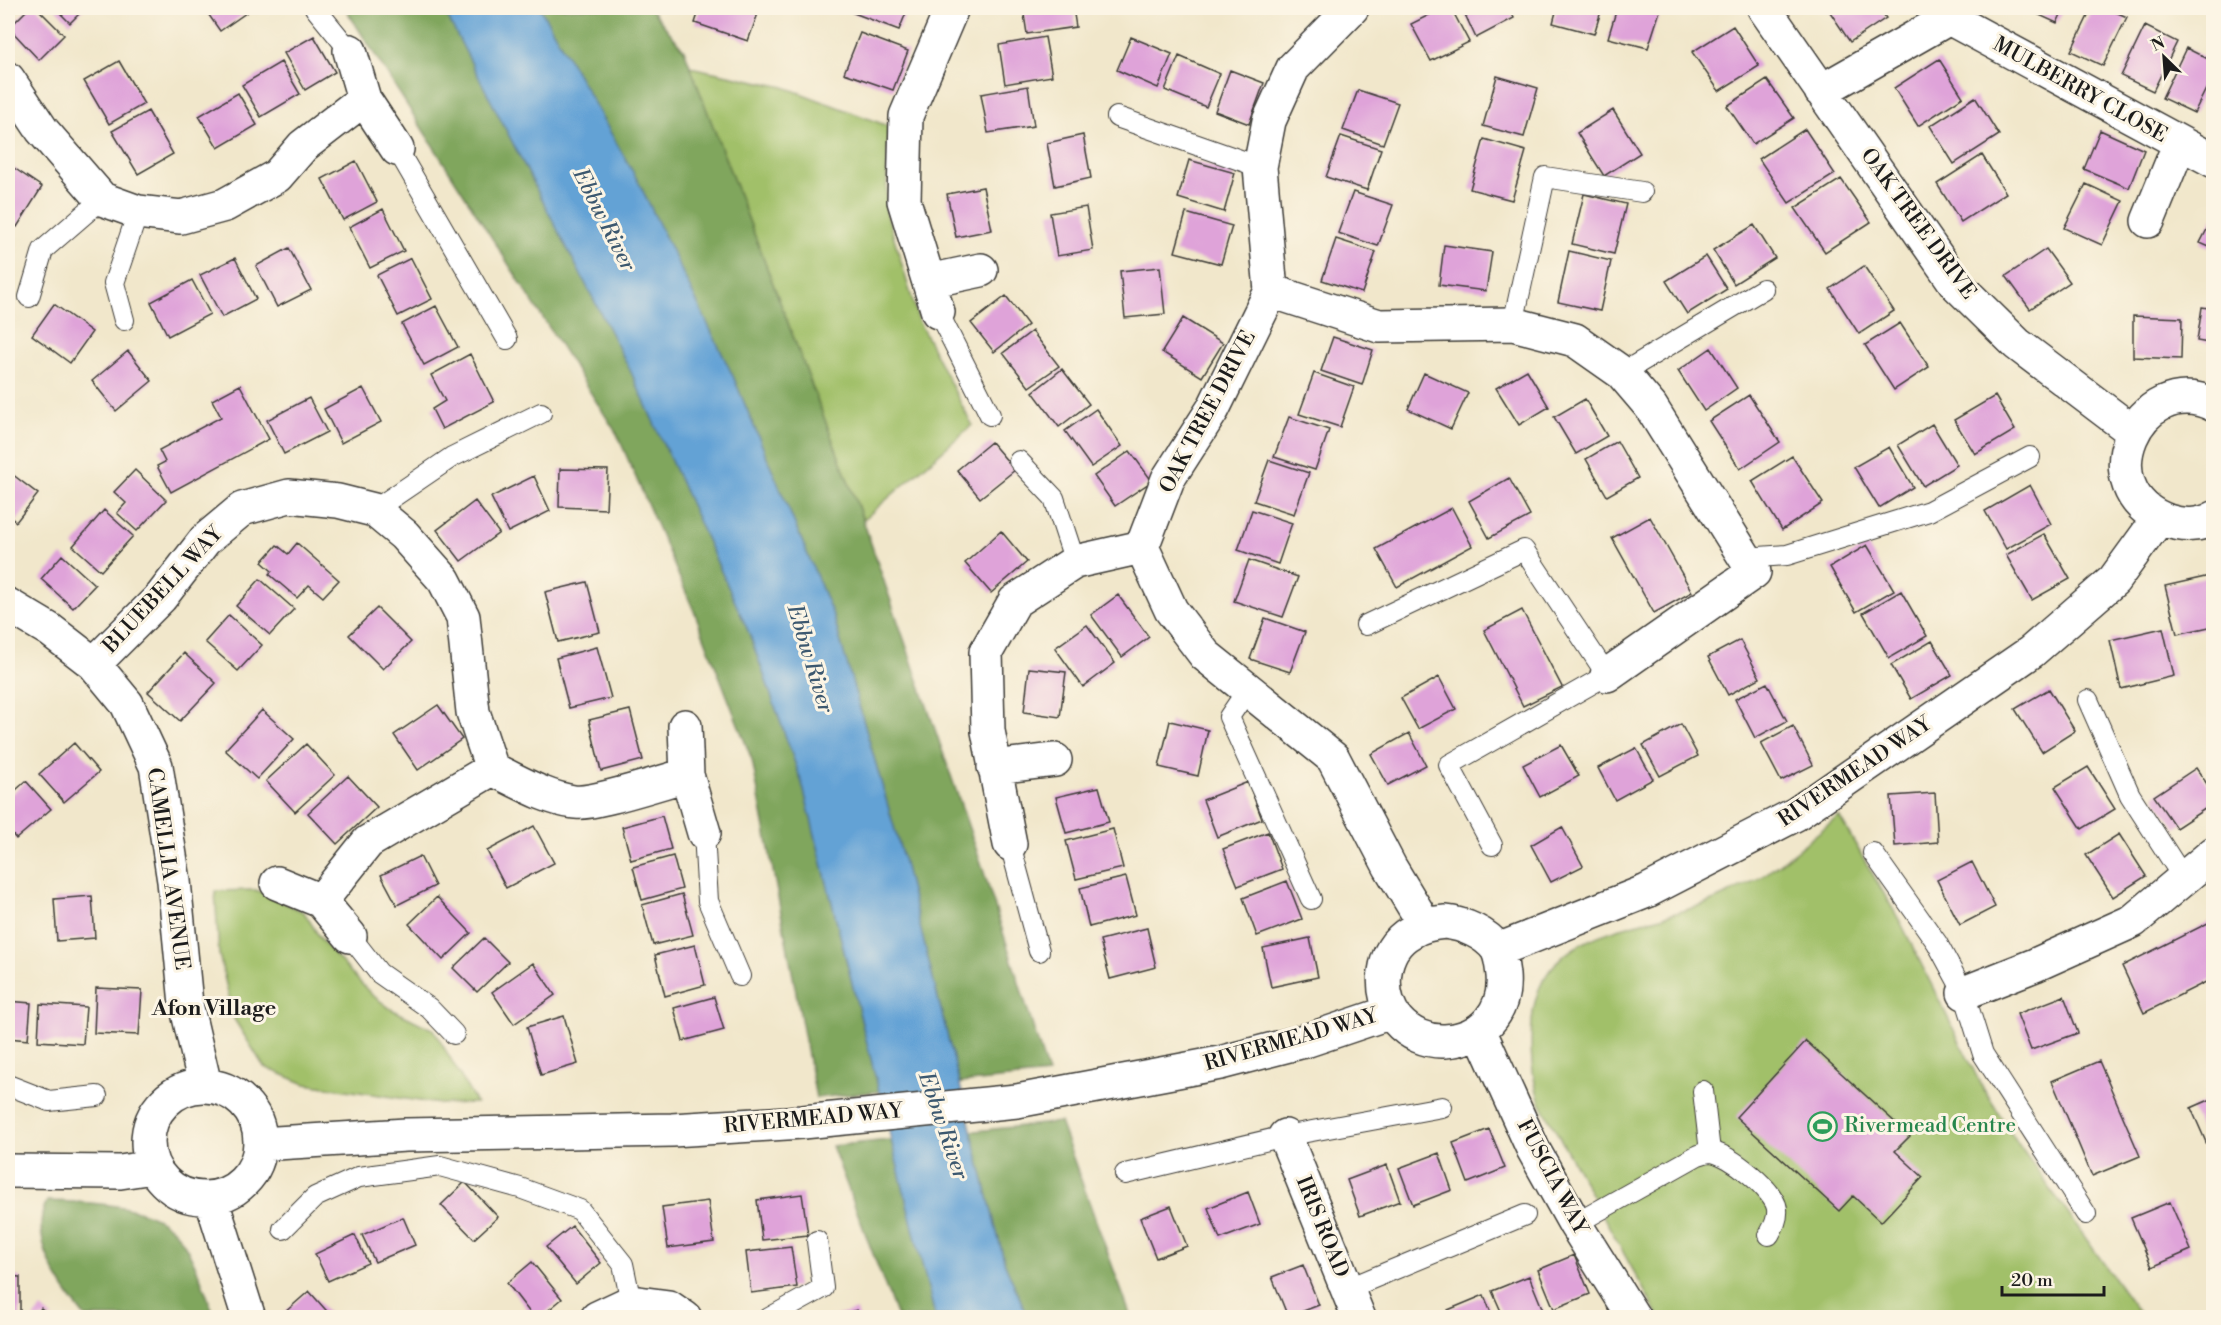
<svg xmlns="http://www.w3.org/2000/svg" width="2221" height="1325" font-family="'Libre Bodoni',serif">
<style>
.green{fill:#a1c069;stroke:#5e6e42;stroke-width:1.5}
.forest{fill:#80a65d;stroke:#4e613c;stroke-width:1.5}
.water{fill:#63a2d5;stroke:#405f78;stroke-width:1.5}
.building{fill:#dfa3d9}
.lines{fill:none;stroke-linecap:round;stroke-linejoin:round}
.lane-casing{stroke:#3c3a36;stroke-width:22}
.street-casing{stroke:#3c3a36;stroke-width:36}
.lane{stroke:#fff;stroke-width:20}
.street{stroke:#fff;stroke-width:33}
.labels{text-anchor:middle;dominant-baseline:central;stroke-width:6;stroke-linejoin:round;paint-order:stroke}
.street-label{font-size:21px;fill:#1c1c1c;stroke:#fcf5e5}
.leisure-label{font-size:21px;fill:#27864d;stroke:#fcf5e5;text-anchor:start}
.water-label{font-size:22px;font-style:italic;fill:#3c586f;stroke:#fcf5e5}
.neighbourhood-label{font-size:22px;font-weight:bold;fill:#1c1c1c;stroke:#fcf5e5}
</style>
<rect width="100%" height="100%" fill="#fcf5e5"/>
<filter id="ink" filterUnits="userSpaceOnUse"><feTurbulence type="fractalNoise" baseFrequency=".0167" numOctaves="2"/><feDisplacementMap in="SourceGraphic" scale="12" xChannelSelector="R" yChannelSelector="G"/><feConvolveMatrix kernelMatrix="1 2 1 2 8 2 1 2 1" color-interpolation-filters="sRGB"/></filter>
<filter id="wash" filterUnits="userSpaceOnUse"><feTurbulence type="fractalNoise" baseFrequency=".008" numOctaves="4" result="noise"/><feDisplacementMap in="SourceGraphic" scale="24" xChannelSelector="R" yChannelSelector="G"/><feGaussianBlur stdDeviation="1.35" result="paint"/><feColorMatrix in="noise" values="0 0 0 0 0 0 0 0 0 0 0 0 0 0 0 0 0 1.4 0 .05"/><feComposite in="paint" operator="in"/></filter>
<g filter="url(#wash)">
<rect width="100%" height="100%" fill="#f1e7cb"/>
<path class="green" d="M690 67 784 87 888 126 886 211 919 322 972 425 863 520Z
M1839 816 1901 923 1981 1085 2019 1145 2142 1317H1659L1540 1102C1531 1074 1530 1050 1532 1021 1539 922 1648 931 1719 898 1734 891 1753 883 1767 873 1792 855 1815 835 1839 816Z
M256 890 304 912 322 941 371 994 391 1009 434 1030 476 1103 440 1104 305 1084 264 1067 234 1019 219 954 215 891Z"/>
<path class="forest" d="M345 8H650L684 50 863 520 981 863 1048 1074 816 1098 752 760 694 611 617 434Z
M1060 1122 1131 1317H897L832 1146Z
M47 1201C86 1202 155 1202 180 1238 196 1260 205 1292 215 1317H85C62 1289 27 1238 47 1201Z"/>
<path class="water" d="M443 8H540L638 181 733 376 833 615 901 851 1005 1264 1028 1317 935 1316 802 783 749 633 630 370Z"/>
<g id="blocks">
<path class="building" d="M29 8H37L64 35 39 60 9 28Z
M55 8H85L70 23Z
M204 8H253L220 31Z
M700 8H760L748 41 695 23Z
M853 8H908L899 30 851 12Z
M1023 8H1073L1076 27 1027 34Z
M1443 8H1451L1469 42 1431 61 1411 24Z
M1462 8H1509L1514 18 1476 38Z
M1557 8H1602L1594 34 1553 23Z
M1617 8H1661L1648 48 1608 38Z
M1836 8H1879L1886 18 1850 42 1830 12Z
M2024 8H2064L2057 23Z
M2092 8H2106L2127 17 2103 66 2071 51Z
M1733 26 1759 66 1719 91 1692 52Z
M2145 26 2177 42 2153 91 2121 76Z
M860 33 908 51 893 90 844 73Z
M314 36 335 72 305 90 284 53Z
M1045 37 1052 76 1005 84 999 45Z
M1131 37 1172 54 1158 88 1117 70Z
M2186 48 2214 62V73L2194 113 2162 98Z
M1179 56 1220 74 1206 107 1165 90Z
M1939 59 1963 97 1918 126 1894 88Z
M119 61 144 104 109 124 84 81Z
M281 62 300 94 261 117 242 85Z
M1230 70 1264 83 1249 124 1215 111Z
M1497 76 1538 88 1524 137 1483 126Z
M1767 80 1794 118 1753 144 1727 106Z
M1028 86 1034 126 988 133 981 94Z
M1358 90 1398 103 1383 144 1343 130Z
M238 93 257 125 218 148 199 116Z
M1975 97 1999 135 1954 164 1930 126Z
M1613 110 1640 153 1604 176 1577 133Z
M148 111 173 154 138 174 112 131Z
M1805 129 1835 174 1789 203 1759 159Z
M2100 130 2144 150 2129 188 2084 169Z
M1083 135 1091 178 1055 186 1047 143Z
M1341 136 1381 149 1367 190 1326 177Z
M1484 139 1526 151 1512 200 1470 189Z
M1982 155 2006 193 1961 222 1937 184Z
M1189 160 1235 173 1224 212 1178 198Z
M356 161 377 202 343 220 322 179Z
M11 166 42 187 17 227 8 221V171Z
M1841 179 1871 222 1825 252 1795 208Z
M2086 184 2123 201 2102 245 2064 228Z
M983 187 992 230 956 237 947 194Z
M1353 192 1393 205 1378 246 1338 233Z
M1584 194 1626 204 1614 254 1572 244Z
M1086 207 1093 250 1057 256 1050 213Z
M383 209 404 251 370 268 349 227Z
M1186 213 1232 226 1221 264 1175 252Z
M2214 216V249L2200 243Z
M1754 225 1775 258 1734 284 1713 250Z
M1336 239 1376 252 1362 293 1322 280Z
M1444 245 1492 252 1486 291 1439 285Z
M289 248 311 290 277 307 256 266Z
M2046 249 2070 282 2030 309 2006 276Z
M1569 251 1611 261 1600 311 1558 302Z
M1706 256 1727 289 1687 314 1666 281Z
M235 258 256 299 222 317 200 275Z
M411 258 432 299 398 316 377 275Z
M1864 266 1894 311 1859 334 1830 289Z
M1160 267 1165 314 1125 318 1120 271Z
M192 280 210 314 168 336 151 302Z
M1006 296 1028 325 994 352 971 323Z
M54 304 92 332 70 363 32 335Z
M436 306 458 347 424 365 402 324Z
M2202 307 2214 309V344L2197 341Z
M2133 316 2182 318 2181 359 2133 357Z
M1183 318 1223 343 1202 377 1162 352Z
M1900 323 1929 367 1894 390 1865 345Z
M1032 331 1059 366 1029 387 1003 353Z
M1333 337 1373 350 1362 385 1321 371Z
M1711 348 1737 388 1704 411 1678 371Z
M128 351 152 381 116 411 92 381Z
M470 354 494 402 442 429 432 409 445 401 431 375Z
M1062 369 1089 404 1059 427 1033 392Z
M1527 370 1549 407 1519 425 1496 388Z
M1314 373 1354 387 1340 427 1299 414Z
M1424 373 1468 393 1451 429 1408 409Z
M240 385 269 439 171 492 157 466 165 462 159 450 221 417 212 400Z
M363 388 381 422 341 443 324 409Z
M1749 395 1780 442 1740 469 1709 421Z
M1995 396 2015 430 1975 454 1954 420Z
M309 398 327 432 284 454 267 420Z
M1585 399 1607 436 1576 454 1554 417Z
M1096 409 1122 446 1091 467 1065 431Z
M1289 417 1329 430 1315 470 1274 457Z
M1932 424 1957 465 1923 486 1898 445Z
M1617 441 1638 478 1607 496 1586 459Z
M991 442 1015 470 980 498 957 470Z
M1889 447 1913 487 1879 508 1854 467Z
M1130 451 1152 481 1115 506 1094 476Z
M1792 456 1823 503 1782 530 1752 481Z
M1269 460 1309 473 1294 514 1254 501Z
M560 469 608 470 606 509 559 507Z
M135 470 166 500 137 531 117 513 126 503 114 492Z
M8 471 38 494 16 522 8 515Z
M534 476 550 511 508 532 491 497Z
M1509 478 1530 516 1489 538 1469 501Z
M2030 485 2051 524 2006 549 1985 511Z
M475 501 499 533 461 561 437 530Z
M1452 508 1472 546 1397 587 1376 549Z
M104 510 133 536 101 571 73 546Z
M1252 510 1292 523 1278 564 1238 550Z
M1650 517 1692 592 1654 613 1612 538Z
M1001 531 1027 562 991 593 965 563Z
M2044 534 2070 579 2032 600 2006 555Z
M297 543 339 580 323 597 309 585 297 598 269 574 272 571 262 562 277 545 288 554Z
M1867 545 1894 590 1856 612 1830 567Z
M62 555 95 585 73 608 41 579Z
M1249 560 1298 577 1283 617 1234 601Z
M2214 575V626L2177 634 2165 586Z
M260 579 294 609 270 635 236 606Z
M587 582 600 632 558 642 545 592Z
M1901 591 1927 636 1889 658 1863 613Z
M1118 595 1149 637 1122 657 1091 615Z
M377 608 411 642 383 669 349 635Z
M1522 610 1562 687 1523 706 1484 630Z
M229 615 262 645 238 671 205 642Z
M1265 618 1305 632 1290 672 1250 659Z
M1087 625 1115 663 1083 687 1055 648Z
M2163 628 2174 676 2121 689 2110 640Z
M1740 640 1760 678 1728 695 1708 657Z
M1932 641 1952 675 1911 699 1891 665Z
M597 647 611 698 569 708 556 658Z
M184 653 216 683 180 721 148 692Z
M1029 668 1066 672 1060 717 1024 712Z
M1439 677 1456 709 1418 729 1401 698Z
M1767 683 1787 721 1755 738 1735 699Z
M2049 689 2075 731 2042 752 2015 709Z
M438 705 462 739 418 770 394 735Z
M262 710 294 739 257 779 225 750Z
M630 710 643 760 601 771 589 720Z
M1170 721 1208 730 1198 776 1159 767Z
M1681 724 1698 756 1660 776 1643 745Z
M1793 726 1813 765 1781 781 1761 743Z
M1409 733 1426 765 1388 785 1371 754Z
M74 743 99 772 64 802 39 774Z
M306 744 335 775 295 812 266 781Z
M1561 745 1579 776 1540 797 1523 765Z
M1636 748 1653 779 1615 800 1598 768Z
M2088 767 2115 809 2082 829 2055 787Z
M2196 768 2214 794V803L2176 828 2154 796Z
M348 776 377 807 337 844 308 813Z
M26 781 51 809 16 839 8 829V797Z
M1248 782 1262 819 1217 837 1203 800Z
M1099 787 1109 822 1066 833 1056 797Z
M1935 793 1938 842 1895 846 1891 796Z
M662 816 671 849 631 860 622 827Z
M534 826 554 863 506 888 487 851Z
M1562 827 1583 866 1551 882 1531 845Z
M1113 829 1123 868 1076 879 1066 841Z
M1268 832 1282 869 1238 886 1223 849Z
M2119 834 2146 876 2113 897 2086 855Z
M420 856 435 886 397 905 381 875Z
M673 856 682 889 642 900 633 867Z
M1972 862 1995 907 1960 925 1937 880Z
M1126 877 1136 915 1089 927 1080 888Z
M1287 881 1302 919 1257 936 1243 898Z
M682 894 693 935 653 945 642 905Z
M92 896 95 938 57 941 54 899Z
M437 897 471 933 443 960 409 924Z
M2214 920V978L2144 1013 2122 966Z
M1147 928 1156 967 1110 979 1100 940Z
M484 938 508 962 477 992 453 968Z
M1310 938 1318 977 1271 987 1263 948Z
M695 945 705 985 665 996 655 955Z
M533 963 555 995 514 1024 492 992Z
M96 988 142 990 139 1035 94 1033Z
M2064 996 2078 1033 2031 1050 2017 1014Z
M714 997 724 1030 683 1041 674 1008Z
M8 1001 31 1003 28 1040 8 1038Z
M40 1004 86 1007 83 1044 38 1041Z
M564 1016 578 1064 541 1075 527 1027Z
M1806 1041 1910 1136 1895 1151 1923 1177 1881 1222 1853 1196 1839 1211 1736 1117Z
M2099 1061 2140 1156 2092 1176 2052 1081Z
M2214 1098V1147L2209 1149 2191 1108Z
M1489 1129 1505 1168 1468 1183 1453 1143Z
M1439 1153 1452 1190 1413 1205 1399 1168Z
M1387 1165 1400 1201 1360 1216 1347 1180Z
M465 1182 498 1217 474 1239 441 1205Z
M1248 1192 1260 1224 1220 1239 1208 1208Z
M802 1194 808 1235 762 1240 757 1200Z
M708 1201 714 1242 668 1248 662 1207Z
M2170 1202 2191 1250 2152 1267 2131 1218Z
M1171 1206 1187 1246 1156 1258 1140 1218Z
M403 1217 415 1245 375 1262 362 1235Z
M572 1226 601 1263 576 1284 546 1247Z
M355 1235 368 1263 328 1281 315 1254Z
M791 1247 797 1287 751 1293 746 1252Z
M1574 1255 1590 1294 1554 1309 1538 1270Z
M532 1262 562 1299 539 1318H534L507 1283Z
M1303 1265 1319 1305 1288 1317 1272 1277Z
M8 1276 20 1277V1318H8Z
M1529 1276 1545 1315 1538 1318H1504L1492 1291Z
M309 1291 333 1318H288L284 1313Z
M1484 1295 1493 1318H1451L1448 1310Z
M41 1308 53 1318H34Z
M857 1310 859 1318H832V1317Z"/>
</g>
</g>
<g filter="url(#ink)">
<use href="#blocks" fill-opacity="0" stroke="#3c3a36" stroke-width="1.5"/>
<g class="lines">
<defs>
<path id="lane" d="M315 8 350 51
M1117 117 1260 167
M397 149 507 339
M29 297 43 250 102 199
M938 312 990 415
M124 320 114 283 138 212
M1513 324 1545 177 1642 192
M1622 373 1763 289
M1019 461 1054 498 1075 562
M374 510 452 457 541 413
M1745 558 1787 555 1929 511 2030 457
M1366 625 1524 550 1607 675 1449 765 1492 845
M1248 689 1229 717 1311 899
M2088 700 2130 795 2184 879
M704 833 708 901 740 976
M1010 844 1039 951
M1873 853 1937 943 1964 993 1983 1054 2086 1214
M350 936 379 973 429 1008 454 1034
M8 1085 49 1101 97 1096
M1703 1091 1710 1152
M1125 1174 1285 1136 1442 1107
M1575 1224 1698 1155C1702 1154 1707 1152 1711 1152 1730 1154 1775 1191 1777 1209 1778 1219 1774 1226 1769 1235
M283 1229 315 1197 359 1177 440 1166 520 1188 580 1210 623 1264 631 1302
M1347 1289 1525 1215
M769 1318 823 1288 817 1241"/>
<path id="street" d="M1352 8 1293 68 1269 121 1260 167 1271 291 1213 409 1168 479 1142 547 1171 610 1205 655 1333 758 1390 867 1425 925
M1764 8 1956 284 2017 344 2132 431
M350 51 364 99
M8 79 42 130 102 199 138 212 181 217 225 205 277 176 303 146 364 99 397 149
M1821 91 1949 18 2214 161
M2148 221 2179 145
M929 281 981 270
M1271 291 1379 326 1513 324 1575 340 1622 373 1651 407 1754 572 1607 675
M938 312 904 201 906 116 952 8
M2214 405C2138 368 2084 491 2168 521 2182 526 2201 526 2214 518
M8 605 50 630 94 664 127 704 156 766 174 881 186 1004 205 1085
M94 664 161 597 205 540 242 509 289 496 338 501 374 510 404 535 444 580 463 617 473 712 492 769C518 781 545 798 574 802 593 805 664 781 687 775L685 726
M994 767 1055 760
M687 775 704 833
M1010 844 988 731 986 652 1015 601 1075 562 1142 547
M277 883 321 901 350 936
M321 901 368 842 492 769
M1445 922C1463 924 1486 933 1497 949 1501 956 1502 967 1503 975 1506 1012 1482 1039 1445 1041 1427 1042 1409 1034 1397 1020 1377 994 1380 949 1411 932 1422 925 1433 923 1445 922Z
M1498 950 1647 891 1796 814 2031 652 2114 580 2159 518
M1964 993 2035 965 2133 921 2214 853
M1480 1032 1533 1149 1575 1224 1634 1318
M148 1142a56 56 0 1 1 112 0a56 56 0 1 1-112 0Z
M1285 1136 1359 1318
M260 1144 406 1135 672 1130 803 1122 1017 1101 1220 1063 1308 1040 1391 1012
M8 1171 120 1172 153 1167
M211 1198 249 1318
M597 1318 631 1302 669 1307 685 1318"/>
</defs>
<use href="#lane" class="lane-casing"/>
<use href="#street" class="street-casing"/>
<use href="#lane" class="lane"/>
<use href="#street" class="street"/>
</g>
</g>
<defs>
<symbol id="stadium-ring" viewBox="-11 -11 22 22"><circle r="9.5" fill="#fcf5e5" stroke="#2e9e5b" stroke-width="1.5"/><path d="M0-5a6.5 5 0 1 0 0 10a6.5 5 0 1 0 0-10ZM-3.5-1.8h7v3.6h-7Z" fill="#2e9e5b"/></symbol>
</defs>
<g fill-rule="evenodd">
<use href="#stadium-ring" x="1806" y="1110" width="33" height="33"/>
</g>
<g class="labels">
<g class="street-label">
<text transform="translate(2080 90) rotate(29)">MULBERRY CLOSE</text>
<text transform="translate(1918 224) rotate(54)">OAK TREE DRIVE</text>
<text transform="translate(1208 412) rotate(-62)">OAK TREE DRIVE</text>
<text transform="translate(163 590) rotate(-47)">BLUEBELL WAY</text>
<text transform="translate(1855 772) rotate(-34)">RIVERMEAD WAY</text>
<text transform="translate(168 869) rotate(82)">CAMELLIA AVENUE</text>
<text transform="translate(1291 1040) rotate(-16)">RIVERMEAD WAY</text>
<text transform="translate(813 1119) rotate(-5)">RIVERMEAD WAY</text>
<text transform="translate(1552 1177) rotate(62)">FUSCIA WAY</text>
<text transform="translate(1322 1227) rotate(68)">IRIS ROAD</text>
</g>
<g class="leisure-label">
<text x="1844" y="1126">Rivermead Centre</text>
</g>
<g class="water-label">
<text transform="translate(604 220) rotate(63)">Ebbw River</text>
<text transform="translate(810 659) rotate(73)">Ebbw River</text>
<text transform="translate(943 1126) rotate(71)">Ebbw River</text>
</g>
<g class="neighbourhood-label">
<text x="214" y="1008">Afon Village</text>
</g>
</g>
<rect width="2221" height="1325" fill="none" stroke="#fcf5e5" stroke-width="30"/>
<g transform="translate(2164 57) rotate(335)" stroke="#fcf5e5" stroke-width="4.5" paint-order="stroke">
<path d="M0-4.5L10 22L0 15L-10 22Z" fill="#1c1c1c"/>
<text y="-9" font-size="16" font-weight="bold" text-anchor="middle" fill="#1c1c1c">N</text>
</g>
<path d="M2002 1286v9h102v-9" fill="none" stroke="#1c1c1c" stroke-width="3"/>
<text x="2011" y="1286" font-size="18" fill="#1c1c1c" stroke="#fcf5e5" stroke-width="4.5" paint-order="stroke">20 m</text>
</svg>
